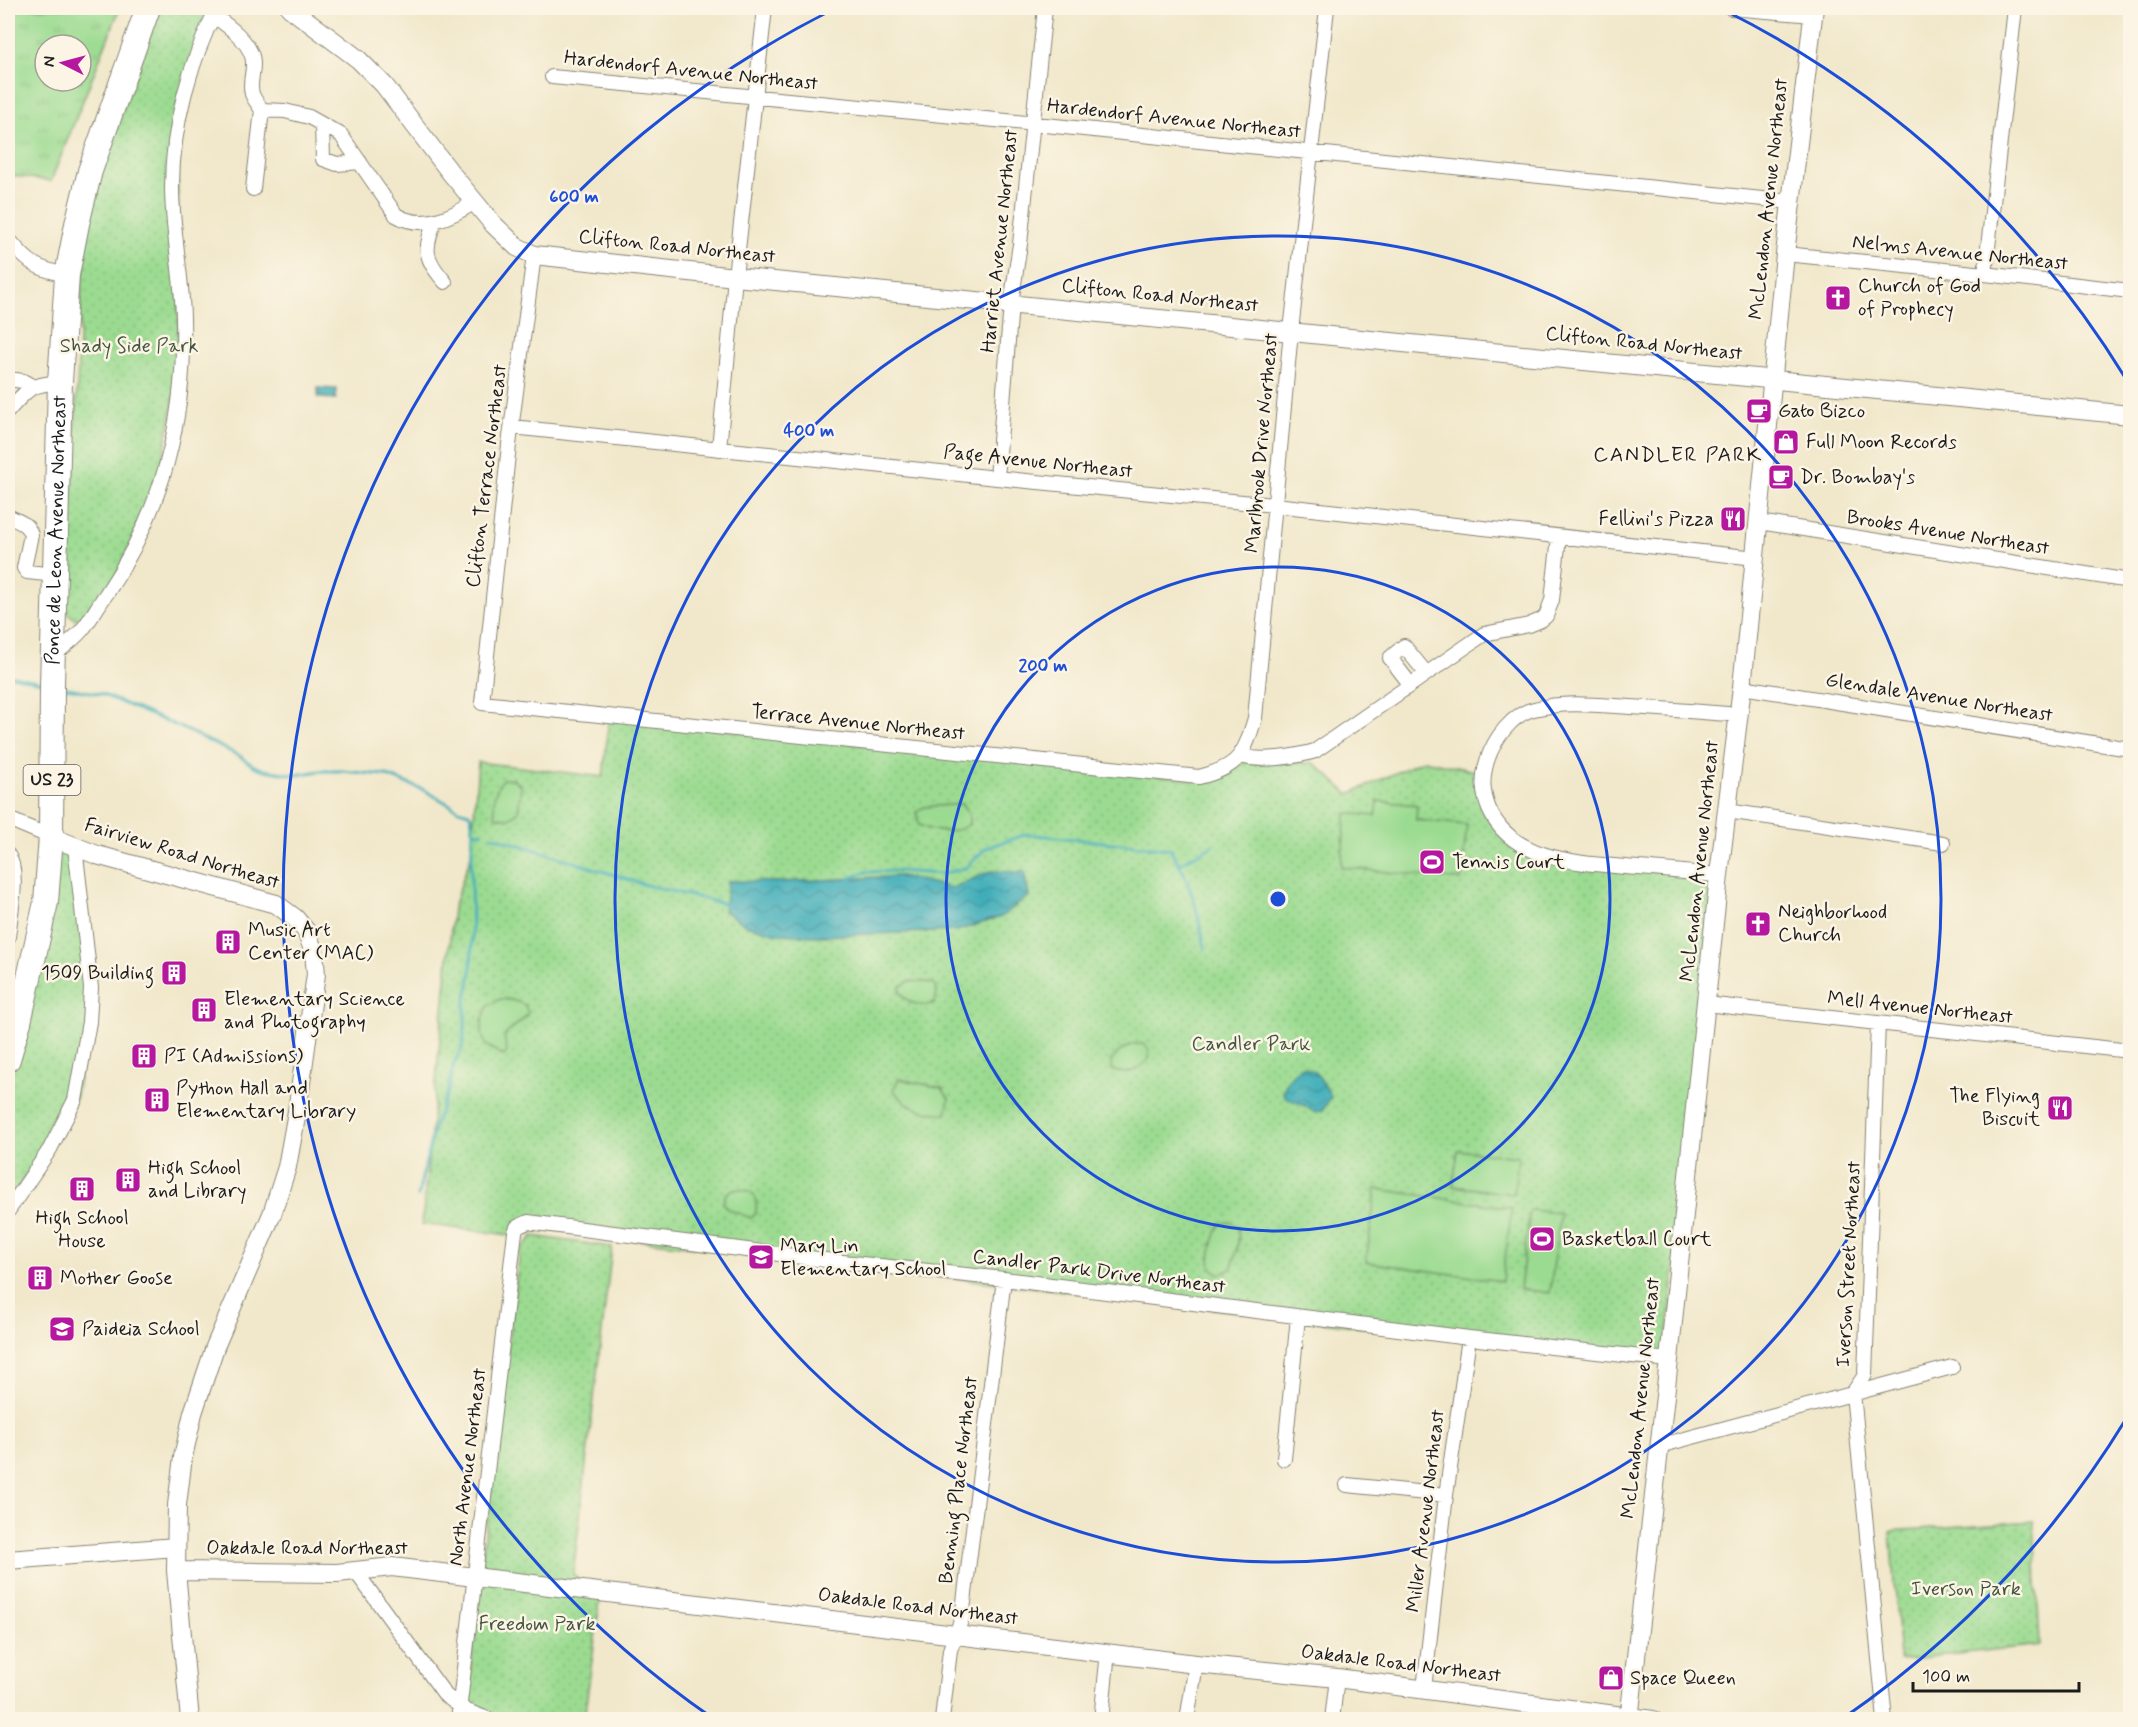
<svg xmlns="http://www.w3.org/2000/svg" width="2138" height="1727" font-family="Mynerve,sans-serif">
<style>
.grass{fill:url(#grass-tufts);stroke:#5c7c56;stroke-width:1.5;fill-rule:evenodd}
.park{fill:url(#park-dots);stroke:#5c7c56;stroke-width:1.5}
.pitch{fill:#9bdb91;stroke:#5c7c56;stroke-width:1.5}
.water{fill:url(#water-waves);stroke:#2e656b;stroke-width:1.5}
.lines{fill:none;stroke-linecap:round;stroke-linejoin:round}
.stream{stroke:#3faeba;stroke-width:3}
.street-casing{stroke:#868274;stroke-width:16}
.secondary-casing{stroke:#868274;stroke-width:20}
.highway-casing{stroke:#868274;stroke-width:26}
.street{stroke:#fff;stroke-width:14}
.secondary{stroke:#fff;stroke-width:18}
.highway{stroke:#fff;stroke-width:24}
.ring{fill:none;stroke:#1d4ed8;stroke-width:3}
.labels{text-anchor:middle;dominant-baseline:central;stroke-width:5;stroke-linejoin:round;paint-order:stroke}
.shield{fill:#fcf5e5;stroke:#5f5d58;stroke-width:1.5}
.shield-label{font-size:18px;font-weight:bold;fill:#1c1c1c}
.street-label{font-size:20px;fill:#1c1c1c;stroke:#fcf5e5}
.poi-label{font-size:20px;fill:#1c1c1c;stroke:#fcf5e5;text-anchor:start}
.park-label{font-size:20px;fill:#42553f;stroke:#fcf5e5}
.neighbourhood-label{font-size:21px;letter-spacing:1.5px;fill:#1c1c1c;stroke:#fcf5e5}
.centre{fill:#1d4ed8;stroke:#fcf5e5;stroke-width:3}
.ring-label{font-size:18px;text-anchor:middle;font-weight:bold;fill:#1d4ed8;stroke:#fcf5e5;stroke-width:5;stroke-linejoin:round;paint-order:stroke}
</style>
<defs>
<pattern id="grass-tufts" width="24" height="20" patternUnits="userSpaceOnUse" patternTransform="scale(1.5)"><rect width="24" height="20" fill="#9bdb91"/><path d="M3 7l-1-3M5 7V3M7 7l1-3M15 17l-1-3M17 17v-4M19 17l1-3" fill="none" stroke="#85bb7c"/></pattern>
<pattern id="park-dots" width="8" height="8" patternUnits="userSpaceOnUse" patternTransform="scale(1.5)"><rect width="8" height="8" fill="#9bdb91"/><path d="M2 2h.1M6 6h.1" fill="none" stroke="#85bb7c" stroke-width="1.8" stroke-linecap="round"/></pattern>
<pattern id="water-waves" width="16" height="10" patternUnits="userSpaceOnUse" patternTransform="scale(1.5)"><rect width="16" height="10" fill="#3faeba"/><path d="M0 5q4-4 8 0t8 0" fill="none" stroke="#348d96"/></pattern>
</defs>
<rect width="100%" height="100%" fill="#fcf5e5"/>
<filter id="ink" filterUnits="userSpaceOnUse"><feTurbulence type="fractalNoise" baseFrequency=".0167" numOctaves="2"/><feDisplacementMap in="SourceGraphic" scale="12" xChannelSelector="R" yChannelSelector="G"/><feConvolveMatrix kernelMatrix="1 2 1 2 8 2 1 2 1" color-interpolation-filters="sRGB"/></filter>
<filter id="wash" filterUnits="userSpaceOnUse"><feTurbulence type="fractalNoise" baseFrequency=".008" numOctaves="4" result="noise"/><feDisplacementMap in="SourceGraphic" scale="24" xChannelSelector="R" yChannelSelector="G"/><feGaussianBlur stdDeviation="1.35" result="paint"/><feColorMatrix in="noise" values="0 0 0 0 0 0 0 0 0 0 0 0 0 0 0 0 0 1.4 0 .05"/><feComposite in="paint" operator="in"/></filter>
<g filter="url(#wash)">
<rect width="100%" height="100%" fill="#f1e8cb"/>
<path class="grass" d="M8 8H120L51 181 8 175ZM45 45H81V81H45Z"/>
<path class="park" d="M159 8H212L177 105 179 316 176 387 159 480 114 580 80 618 75 619 60 607 73 475 81 298 86 243 94 200 105 159Z
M609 718 1200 780 1245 762 1314 763 1349 794 1424 760 1479 772 1488 815 1544 858 1715 876 1665 1363 545 1229 510 1235 422 1224 453 908 471 855 478 762 603 777Z
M54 842 70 848 92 1004 75 1100 8 1202V1071L20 1041Z
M533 1236 612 1247 573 1574 600 1601 584 1719 466 1720 479 1585 520 1250Z
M2034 1521 2040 1645 1900 1660 1890 1531Z"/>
<path class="pitch" d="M503 779H513L521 786 518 812 509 818 496 817C492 804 494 790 503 779Z
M1378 801 1417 805 1416 820 1467 825 1461 880 1341 867 1346 813 1376 816Z
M962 804 969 814V824C954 835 935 832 919 825L917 812 924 807Z
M909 981 925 982 934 984 937 992 935 1002C923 1009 908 1004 900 992V987Z
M500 999 512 1000 525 1005 528 1013C522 1023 512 1027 504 1036L507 1052 504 1056 486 1045 482 1035V1021L488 1006Z
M1132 1044H1144L1149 1050V1059C1138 1070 1128 1077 1112 1070L1111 1061 1119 1052Z
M899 1079 942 1088 949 1099 946 1114C922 1112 909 1109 893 1090Z
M1458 1150 1518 1157 1514 1194 1453 1186Z
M733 1189C752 1189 758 1194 756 1213L751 1218 727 1209 723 1203 726 1194Z
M1376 1189 1512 1208 1502 1281 1366 1262Z
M1530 1210 1560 1213 1550 1293 1520 1289Z
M1229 1222 1238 1227C1240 1243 1236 1255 1231 1269L1220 1274 1211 1268C1208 1253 1214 1238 1220 1224Z"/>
<path class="water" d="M318 388 337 389 336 399 318 398Z
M990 871 1024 872 1029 896 1001 917 956 931 816 936 778 934 746 925 724 911 728 881 780 882 901 876 953 888Z
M1300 1067C1317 1067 1324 1084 1331 1097L1322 1111H1312C1305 1104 1293 1102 1284 1096L1283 1091 1288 1080Z"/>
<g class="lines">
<path class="stream" d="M8 675 41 682
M62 687 101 694 175 725 238 755 254 766 264 770 296 775 320 771H342L385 775 424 790 459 810 469 813 471 816 473 831 471 867 472 943 471 973 465 1004V1027L462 1049 454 1063 449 1088 434 1127 418 1196
M473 831 482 833
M492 836 646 885 729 905
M1181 863 1213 845
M850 878 866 872 896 871 941 874 966 868 986 848 1027 834 1170 849C1191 879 1198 913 1205 948"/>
</g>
</g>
<g filter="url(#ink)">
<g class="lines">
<defs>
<path id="street" d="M1731 8 1813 15
M213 15C228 26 246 38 252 56 256 69 248 81 252 94 254 100 259 105 262 110L285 111 309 117 341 135 396 215C423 231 451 217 475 202
M552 77 1026 123 1792 202
M322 125 323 159 337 164 360 162
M253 189 262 110
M435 221C423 250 425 259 445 282
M8 241 11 242C30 265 38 269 67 275
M1785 254 1985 274 2130 291
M534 255 509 445 482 703 1199 777C1239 767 1244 755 1255 718L1291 331 1327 8
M1985 274 2015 8
M8 379 23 381 32 386
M8 411C28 389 28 385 60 382
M512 427 997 478 1284 506 1756 558
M719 449 735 277 765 8
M997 478 1011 304 1020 244 1045 8
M8 516C17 521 28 523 31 535L24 568 27 572 55 575
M1759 522 2130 581
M54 655C63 647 73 640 81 631 91 620 98 605 107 593 163 509 186 419 183 318 182 274 172 231 172 187 172 125 190 62 217 8
M1410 684 1390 658 1404 646 1426 673
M1742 687 2130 749
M1241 756C1260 762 1296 757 1315 751L1484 634 1529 625 1541 620 1546 616 1552 600 1559 537
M1727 811 1943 843
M8 819 51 837
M8 855C20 871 10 916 8 937
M1719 875C1692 873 1665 870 1638 868 1587 863 1513 864 1489 809 1482 792 1482 778 1487 761 1494 739 1512 714 1534 709 1566 701 1597 705 1630 707 1666 709 1702 712 1739 715
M1706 1004 2130 1051
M1878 1023 1865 1375 1853 1393 1885 1720
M8 1211 50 1149 75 1100 89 1022 91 988 75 846
M1659 1446 1952 1367
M1284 1459 1298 1317
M1347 1485 1446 1495
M356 1572 446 1696 467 1711 490 1720
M1424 1689 1446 1495 1469 1338
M458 1720 515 1232 517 1227 528 1222 833 1261 1004 1279 1469 1338 1669 1360
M942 1720 950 1650 962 1618 1004 1279
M1101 1720 1108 1652
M1187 1720 1196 1664
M1332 1720 1337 1678"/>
<path id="secondary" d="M290 8 358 59 384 85 450 172 493 224 517 247 534 255 735 277 2130 415
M51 837 97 855 276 904 295 918 306 931 314 952 316 974 297 1112 287 1167 272 1214 215 1347 193 1413 183 1457 177 1505 176 1571 190 1720
M8 1560 176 1547
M176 1571 337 1573 392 1567 1196 1664 1337 1678 1653 1720
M1629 1720 1669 1360 1719 875 1742 687 1785 254 1814 8"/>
<g id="highway">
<path id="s1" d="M8 1059 19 1022 46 902 51 837 52 685 60 382 67 275 77 224 90 171 148 8"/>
</g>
</defs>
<use href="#street" class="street-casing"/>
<use href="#secondary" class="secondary-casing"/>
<use href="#highway" class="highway-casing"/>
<use href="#street" class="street"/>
<use href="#secondary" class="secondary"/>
<use href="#highway" class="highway"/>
</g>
</g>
<g class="ring">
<circle cx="1278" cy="899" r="332"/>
<circle cx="1278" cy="899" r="663"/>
<path d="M2126 1419A995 995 0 0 1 1842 1719M714 1719A995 995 0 0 1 834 9M1722 9A995 995 0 0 1 2126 379"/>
</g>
<defs>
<symbol id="church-square" viewBox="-11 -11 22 22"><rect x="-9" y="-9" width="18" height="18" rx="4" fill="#b5179e" stroke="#fcf5e5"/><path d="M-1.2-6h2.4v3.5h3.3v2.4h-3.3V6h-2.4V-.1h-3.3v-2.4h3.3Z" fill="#fff"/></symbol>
<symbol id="cafe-square" viewBox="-11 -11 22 22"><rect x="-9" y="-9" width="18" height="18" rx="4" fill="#b5179e" stroke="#fcf5e5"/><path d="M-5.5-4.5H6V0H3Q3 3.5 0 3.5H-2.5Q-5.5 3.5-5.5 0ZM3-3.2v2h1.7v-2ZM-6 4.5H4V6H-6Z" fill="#fff"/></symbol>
<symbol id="shop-square" viewBox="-11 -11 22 22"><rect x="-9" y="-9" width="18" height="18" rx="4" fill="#b5179e" stroke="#fcf5e5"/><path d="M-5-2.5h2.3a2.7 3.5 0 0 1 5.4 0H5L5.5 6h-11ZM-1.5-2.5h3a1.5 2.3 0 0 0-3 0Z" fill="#fff"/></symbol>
<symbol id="restaurant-square" viewBox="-11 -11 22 22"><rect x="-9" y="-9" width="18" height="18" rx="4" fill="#b5179e" stroke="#fcf5e5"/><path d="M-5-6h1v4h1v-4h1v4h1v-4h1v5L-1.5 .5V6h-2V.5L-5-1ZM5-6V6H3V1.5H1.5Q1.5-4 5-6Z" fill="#fff"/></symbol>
<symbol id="stadium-square" viewBox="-11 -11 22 22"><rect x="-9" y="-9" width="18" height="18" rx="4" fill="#b5179e" stroke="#fcf5e5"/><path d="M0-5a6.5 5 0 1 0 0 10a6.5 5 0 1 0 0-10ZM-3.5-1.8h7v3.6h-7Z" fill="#fff"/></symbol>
<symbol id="building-square" viewBox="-11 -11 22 22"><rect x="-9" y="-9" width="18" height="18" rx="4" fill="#b5179e" stroke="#fcf5e5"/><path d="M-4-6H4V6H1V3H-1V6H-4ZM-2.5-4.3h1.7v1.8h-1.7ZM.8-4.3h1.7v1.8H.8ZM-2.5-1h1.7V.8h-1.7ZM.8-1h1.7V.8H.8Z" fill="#fff"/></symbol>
<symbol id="school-square" viewBox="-11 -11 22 22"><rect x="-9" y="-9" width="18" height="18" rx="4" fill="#b5179e" stroke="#fcf5e5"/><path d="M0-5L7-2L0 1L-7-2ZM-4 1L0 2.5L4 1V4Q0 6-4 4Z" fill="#fff"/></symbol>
</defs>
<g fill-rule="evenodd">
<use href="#church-square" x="1823" y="283" width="30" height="30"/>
<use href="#cafe-square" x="1744" y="396" width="30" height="30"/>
<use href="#shop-square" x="1771" y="427" width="30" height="30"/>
<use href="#cafe-square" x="1766" y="462" width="30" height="30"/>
<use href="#restaurant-square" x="1718" y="504" width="30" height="30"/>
<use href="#stadium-square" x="1417" y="847" width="30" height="30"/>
<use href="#church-square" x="1743" y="909" width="30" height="30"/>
<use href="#building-square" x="213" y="927" width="30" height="30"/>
<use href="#building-square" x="159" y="958" width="30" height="30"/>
<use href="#building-square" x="189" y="995" width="30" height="30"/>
<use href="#building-square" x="129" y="1041" width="30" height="30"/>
<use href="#building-square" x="142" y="1085" width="30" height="30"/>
<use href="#restaurant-square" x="2045" y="1093" width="30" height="30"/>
<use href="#building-square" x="113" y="1165" width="30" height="30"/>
<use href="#building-square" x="67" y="1174" width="30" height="30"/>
<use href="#stadium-square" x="1527" y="1224" width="30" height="30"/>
<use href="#school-square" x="746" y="1242" width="30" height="30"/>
<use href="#building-square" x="25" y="1263" width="30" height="30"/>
<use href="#school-square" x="47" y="1314" width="30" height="30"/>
<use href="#shop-square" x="1596" y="1663" width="30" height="30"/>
</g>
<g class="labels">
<rect class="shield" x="23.5" y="765" width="57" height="30" rx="4.5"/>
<g class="shield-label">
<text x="52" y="780">US 23</text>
</g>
<g class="street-label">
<text transform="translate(691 71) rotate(6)">Hardendorf Avenue Northeast</text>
<text transform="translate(1174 119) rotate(6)">Hardendorf Avenue Northeast</text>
<text transform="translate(1769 199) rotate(-84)">McLendon Avenue Northeast</text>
<text transform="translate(1000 241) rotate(-84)">Harriet Avenue Northeast</text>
<text transform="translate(677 247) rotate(6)">Clifton Road Northeast</text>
<text transform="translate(1960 253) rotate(6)">Nelms Avenue Northeast</text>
<text transform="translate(1160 296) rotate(6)">Clifton Road Northeast</text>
<text transform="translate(1644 344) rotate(6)">Clifton Road Northeast</text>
<text transform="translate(1262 443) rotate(-85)">Marlbrook Drive Northeast</text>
<text transform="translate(1038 462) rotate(6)">Page Avenue Northeast</text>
<text transform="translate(487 476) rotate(-83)">Clifton Terrace Northeast</text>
<text stroke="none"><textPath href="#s1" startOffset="534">Ponce de Leon Avenue Northeast</textPath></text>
<text transform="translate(1948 533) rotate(9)">Brooks Avenue Northeast</text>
<text transform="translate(1939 698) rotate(9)">Glendale Avenue Northeast</text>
<text transform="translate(858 723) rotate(6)">Terrace Avenue Northeast</text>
<text transform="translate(182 854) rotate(17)">Fairview Road Northeast</text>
<text transform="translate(1700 861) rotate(-84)">McLendon Avenue Northeast</text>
<text transform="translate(1920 1008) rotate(6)">Mell Avenue Northeast</text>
<text transform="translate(1849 1264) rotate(-87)">Iverson Street Northeast</text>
<text transform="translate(1099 1272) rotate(7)">Candler Park Drive Northeast</text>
<text transform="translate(1641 1398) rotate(-84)">McLendon Avenue Northeast</text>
<text transform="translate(468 1467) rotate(-83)">North Avenue Northeast</text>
<text transform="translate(959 1480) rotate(-83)">Benning Place Northeast</text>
<text transform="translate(1426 1511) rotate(-83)">Miller Avenue Northeast</text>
<text x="307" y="1548">Oakdale Road Northeast</text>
<text transform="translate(918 1607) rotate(7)">Oakdale Road Northeast</text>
<text transform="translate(1401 1664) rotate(7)">Oakdale Road Northeast</text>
</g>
<g class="poi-label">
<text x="1858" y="286">Church of God<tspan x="1858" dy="23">of Prophecy</tspan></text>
<text x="1778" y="411">Gato Bizco</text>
<text x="1806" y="442">Full Moon Records</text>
<text x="1800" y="477">Dr. Bombay's</text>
<text x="1714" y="519" text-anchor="end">Fellini's Pizza</text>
<text x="1452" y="862">Tennis Court</text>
<text x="1778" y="912">Neighborhood<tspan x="1778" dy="23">Church</tspan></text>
<text x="248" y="930">Music Art<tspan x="248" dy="23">Center (MAC)</tspan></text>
<text x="154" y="973" text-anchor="end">1509 Building</text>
<text x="224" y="999">Elementary Science<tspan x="224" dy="23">and Photography</tspan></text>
<text x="164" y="1056">PI (Admissions)</text>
<text x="176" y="1088">Python Hall and<tspan x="176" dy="23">Elementary Library</tspan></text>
<text x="2040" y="1096" text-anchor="end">The Flying<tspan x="2040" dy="23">Biscuit</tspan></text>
<text x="148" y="1168">High School<tspan x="148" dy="23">and Library</tspan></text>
<text x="82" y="1218" text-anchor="middle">High School<tspan x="82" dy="23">House</tspan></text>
<text x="1562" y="1239">Basketball Court</text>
<text x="780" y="1246">Mary Lin<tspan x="780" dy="23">Elementary School</tspan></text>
<text x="60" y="1278">Mother Goose</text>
<text x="82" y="1329">Paideia School</text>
<text x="1630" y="1678">Space Queen</text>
</g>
<g class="park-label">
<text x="129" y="346">Shady Side Park</text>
<text x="1251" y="1044">Candler Park</text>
<text x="1966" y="1589">Iverson Park</text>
<text x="537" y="1624">Freedom Park</text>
</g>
<g class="neighbourhood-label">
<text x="1678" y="455">CANDLER PARK</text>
</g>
</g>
<circle cx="1278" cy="899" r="9" class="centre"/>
<g class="ring-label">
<text x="574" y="202">600 m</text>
<text x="809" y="436">400 m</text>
<text x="1043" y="671">200 m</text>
</g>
<rect width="2138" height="1727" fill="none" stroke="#fcf5e5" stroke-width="30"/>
<g transform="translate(63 63) rotate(276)"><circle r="28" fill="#fcf5e5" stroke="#a29e95" stroke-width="1.5"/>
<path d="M0-4.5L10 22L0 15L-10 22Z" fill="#b5179e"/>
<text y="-9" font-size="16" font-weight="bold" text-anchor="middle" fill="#1c1c1c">N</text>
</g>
<path d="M1913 1682v9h166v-9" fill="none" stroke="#1c1c1c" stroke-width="3"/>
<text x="1922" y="1682" font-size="18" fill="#1c1c1c" stroke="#fcf5e5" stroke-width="4.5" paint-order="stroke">100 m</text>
</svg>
